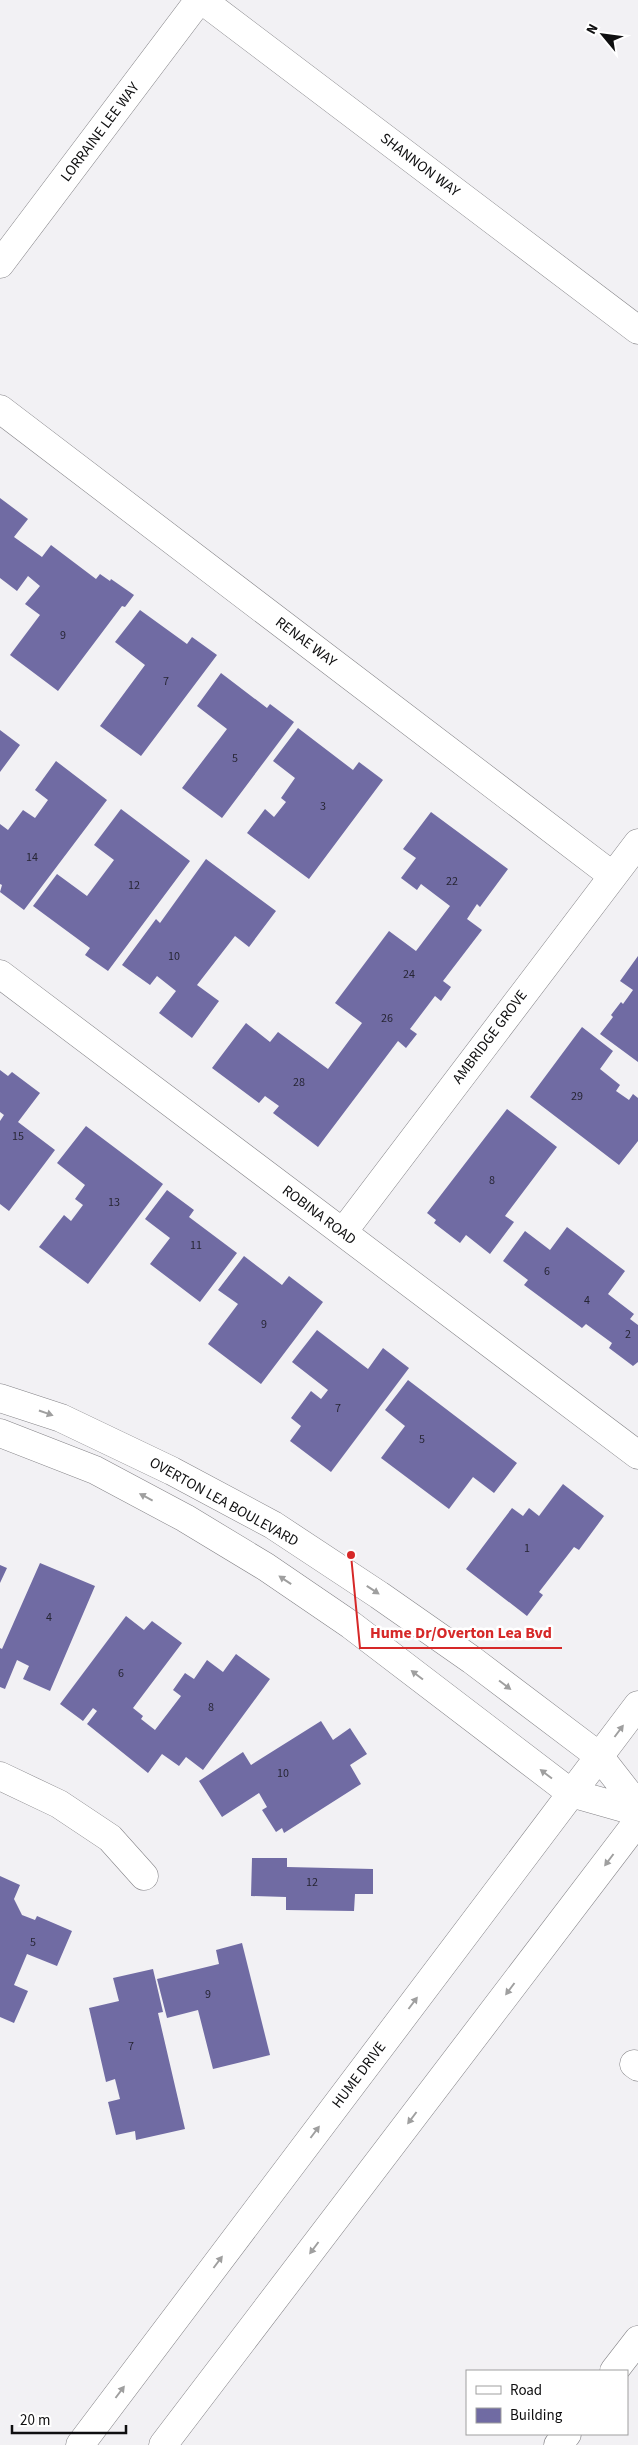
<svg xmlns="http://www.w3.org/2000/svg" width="638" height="2445" font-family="'Source Sans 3',sans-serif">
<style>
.building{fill:#706ba3}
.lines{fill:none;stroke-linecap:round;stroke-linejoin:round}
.minor-casing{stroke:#848387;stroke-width:29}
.minor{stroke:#fff;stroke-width:28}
.oneway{fill:#9f9f9f}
.labels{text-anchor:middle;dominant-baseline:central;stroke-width:5;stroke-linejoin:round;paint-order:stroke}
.number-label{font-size:12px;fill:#272635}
.street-label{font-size:15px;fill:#0f0f10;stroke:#fff}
.leader{fill:none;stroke:#d62828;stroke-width:2}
.callout-dot{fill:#d62828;stroke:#fff;stroke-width:2}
.callout-label{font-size:16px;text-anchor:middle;font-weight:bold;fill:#d62828;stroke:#fff;stroke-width:5;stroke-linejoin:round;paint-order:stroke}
</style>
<rect width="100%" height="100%" fill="#f2f1f4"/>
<path class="building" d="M0 498 28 519 14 537 42 557 51 545 96 579 100 574 110 581 111 579 134 595 125 607 122 606 58 691 10 655 40 615 25 604 40 586 28 576 17 591 0 578Z
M140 610 187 644 192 637 217 655 141 756 100 726 145 665 115 642Z
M221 673 267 708 270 704 294 722 222 818 182 788 227 729 197 706Z
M298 728 353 770 359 762 383 780 309 879 247 833 265 809 274 817 286 802 281 798 295 778 273 761Z
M0 730 20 745 0 772Z
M56 761 107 800 24 910 0 892 2 885 0 884V824L8 830 23 810 35 818 48 800 35 790Z
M121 809 190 861 108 971 85 955 90 948 33 906 57 874 87 896 114 860 94 845Z
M431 812 508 869 480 907 477 904 467 919 482 930 443 981 451 987 441 1001 435 996 410 1029 417 1034 406 1048 398 1041 318 1147 273 1113 279 1106 265 1096 259 1103 212 1068 246 1023 270 1042 278 1032 328 1069 362 1023 335 1003 389 931 416 951 450 906 421 884 417 890 401 878 416 858 403 849Z
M206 859 276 911 249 947 235 936 197 985 219 1001 192 1038 159 1013 176 991 157 976 150 985 122 965 156 919 160 923Z
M638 956V1062L600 1034 613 1017 611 1015 621 1002 623 1004 633 990 620 981Z
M582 1027 613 1051 600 1069 620 1085 616 1091 629 1100 633 1094 638 1098V1141L619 1165 530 1097Z
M0 1070 8 1076 12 1072 40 1093 18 1122 55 1150 9 1211 0 1204V1121L4 1115 0 1112Z
M507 1109 557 1147 505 1216 514 1222 490 1254 466 1235 460 1243 434 1223 436 1220 427 1213Z
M86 1126 163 1184 88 1284 39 1247 64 1215 71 1221 83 1205 75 1199 85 1185 57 1163Z
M167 1190 194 1210 189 1217 237 1253 200 1302 150 1264 170 1238 145 1219Z
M567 1227 625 1271 608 1294 634 1314 630 1319 638 1325V1362L633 1366 609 1348 612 1343 586 1324 582 1328 524 1285 528 1280 503 1261 525 1231 550 1250Z
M244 1256 282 1285 289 1276 323 1302 261 1384 208 1344 238 1304 218 1290Z
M317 1330 368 1369 383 1348 409 1368 331 1472 290 1441 301 1426 291 1418 311 1391 321 1399 328 1390 292 1362Z
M408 1380 517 1463 494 1493 473 1477 449 1509 381 1458 405 1426 385 1410Z
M563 1484 604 1516 579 1550 574 1547 539 1592 543 1595 527 1616 466 1569 512 1508 523 1516 529 1508 539 1516Z
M40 1563 95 1586 50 1691 23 1679 29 1666 17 1660 5 1689 0 1687V1648L2 1649Z
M0 1565 7 1568 0 1583Z
M126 1616 144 1630 152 1621 182 1643 133 1708 143 1716 141 1719 155 1730 181 1696 173 1690 185 1673 194 1679 207 1660 223 1672 236 1654 270 1679 203 1770 186 1757 179 1766 162 1754 148 1773 87 1724 97 1711 93 1708 83 1721 60 1704Z
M321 1721 333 1740 350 1728 367 1754 350 1765 361 1784 284 1833 282 1828 276 1832 262 1810 267 1807 259 1793 222 1817 199 1781 243 1752 251 1765Z
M252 1858H287V1867L373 1869V1894H355L354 1911 286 1910V1897L251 1896Z
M0 1876 20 1885 14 1899 22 1915 35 1920 37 1916 72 1931 57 1966 27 1954 14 1985 28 1991 14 2023 0 2017Z
M242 1943 270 2055 213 2069 198 2010 167 2018 157 1979 219 1964 216 1950Z
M153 1969 163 2012 158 2013 185 2129 136 2140 135 2131 116 2135 108 2102 120 2099 115 2079 106 2082 89 2008 119 2001 113 1978Z"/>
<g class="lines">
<defs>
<path id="minor" d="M202 0 638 330
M0 264 199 0
M0 409 613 876
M0 974 638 1455
M343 1232 638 843
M0 1398 61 1418 172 1471 273 1525 379 1595 472 1660 599 1756 638 1806
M0 1433 95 1470 185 1518 266 1567 351 1625 571 1793 638 1812
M0 1776 59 1804 110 1838 144 1876
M634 2064 638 2067
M614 2371 638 2340
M80 2445 638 1705
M163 2445 638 1821
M558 2445 567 2434"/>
</defs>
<use href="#minor" class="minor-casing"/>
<use href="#minor" class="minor"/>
</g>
<defs><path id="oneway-solid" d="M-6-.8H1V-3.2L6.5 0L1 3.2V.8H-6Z" transform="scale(1.25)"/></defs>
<g class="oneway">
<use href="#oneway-solid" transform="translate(46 1413) rotate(19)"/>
<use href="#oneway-solid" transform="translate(146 1497) rotate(-152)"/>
<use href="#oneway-solid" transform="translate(285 1580) rotate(-146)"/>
<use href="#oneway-solid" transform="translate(373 1590) rotate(33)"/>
<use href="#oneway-solid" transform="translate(417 1675) rotate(-143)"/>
<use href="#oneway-solid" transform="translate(505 1685) rotate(37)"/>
<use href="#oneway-solid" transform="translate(619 1731) rotate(-53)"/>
<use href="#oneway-solid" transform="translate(546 1774) rotate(-143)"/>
<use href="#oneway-solid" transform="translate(609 1860) rotate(127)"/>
<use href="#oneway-solid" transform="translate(510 1989) rotate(127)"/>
<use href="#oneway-solid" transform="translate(413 2003) rotate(-53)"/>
<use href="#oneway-solid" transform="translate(412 2118) rotate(127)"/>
<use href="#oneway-solid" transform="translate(315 2132) rotate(-53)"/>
<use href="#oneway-solid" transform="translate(314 2248) rotate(127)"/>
<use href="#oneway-solid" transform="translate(218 2262) rotate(-53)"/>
<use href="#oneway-solid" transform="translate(120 2392) rotate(-53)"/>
</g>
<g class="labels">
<g class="number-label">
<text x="63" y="635">9</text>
<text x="166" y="681">7</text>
<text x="235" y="758">5</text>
<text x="323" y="806">3</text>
<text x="32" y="857">14</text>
<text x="452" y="881">22</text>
<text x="134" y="885">12</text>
<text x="174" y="956">10</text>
<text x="409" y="974">24</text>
<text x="387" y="1018">26</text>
<text x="299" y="1082">28</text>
<text x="577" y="1096">29</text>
<text x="18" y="1136">15</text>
<text x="492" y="1180">8</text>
<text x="114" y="1202">13</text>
<text x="196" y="1245">11</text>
<text x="547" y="1271">6</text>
<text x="587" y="1300">4</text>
<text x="264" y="1324">9</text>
<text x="628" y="1334">2</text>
<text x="338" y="1408">7</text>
<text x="422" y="1439">5</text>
<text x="527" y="1548">1</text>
<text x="49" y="1617">4</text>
<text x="121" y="1673">6</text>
<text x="211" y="1707">8</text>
<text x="283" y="1773">10</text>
<text x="312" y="1882">12</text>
<text x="33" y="1942">5</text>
<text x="208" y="1994">9</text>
<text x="131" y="2046">7</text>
</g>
<g class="street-label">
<text transform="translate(100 132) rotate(-53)">LORRAINE LEE WAY</text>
<text transform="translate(420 165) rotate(37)">SHANNON WAY</text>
<text transform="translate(306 642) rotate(37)">RENAE WAY</text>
<text transform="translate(490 1037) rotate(-53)">AMBRIDGE GROVE</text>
<text transform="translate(319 1215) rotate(37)">ROBINA ROAD</text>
<text transform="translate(224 1502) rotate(29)">OVERTON LEA BOULEVARD</text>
<text transform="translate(359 2075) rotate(-53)">HUME DRIVE</text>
</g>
</g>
<path class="leader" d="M351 1555L360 1648H562"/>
<circle class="callout-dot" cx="351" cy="1555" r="5"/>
<g class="callout-label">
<text x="461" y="1638">Hume Dr/Overton Lea Bvd</text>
</g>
<rect x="466" y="2370" width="162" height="65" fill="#ffffff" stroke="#9f9f9f"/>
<rect x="476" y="2386" width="25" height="8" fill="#ffffff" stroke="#9f9f9f"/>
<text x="510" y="2395" font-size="15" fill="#0f0f10">Road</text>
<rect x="476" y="2408" width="25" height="15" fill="#706ba3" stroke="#9f9f9f"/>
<text x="510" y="2420" font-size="15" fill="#0f0f10">Building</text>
<g transform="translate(603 35) rotate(299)" stroke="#ffffff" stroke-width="4" paint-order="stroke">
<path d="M0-4L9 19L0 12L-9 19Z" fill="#0f0f10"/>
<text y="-8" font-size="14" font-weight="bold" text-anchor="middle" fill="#0f0f10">N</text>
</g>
<path d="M12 2425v8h114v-8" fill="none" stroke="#0f0f10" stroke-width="2.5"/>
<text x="20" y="2425" font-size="15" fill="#0f0f10" stroke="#ffffff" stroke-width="4" paint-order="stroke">20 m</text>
</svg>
